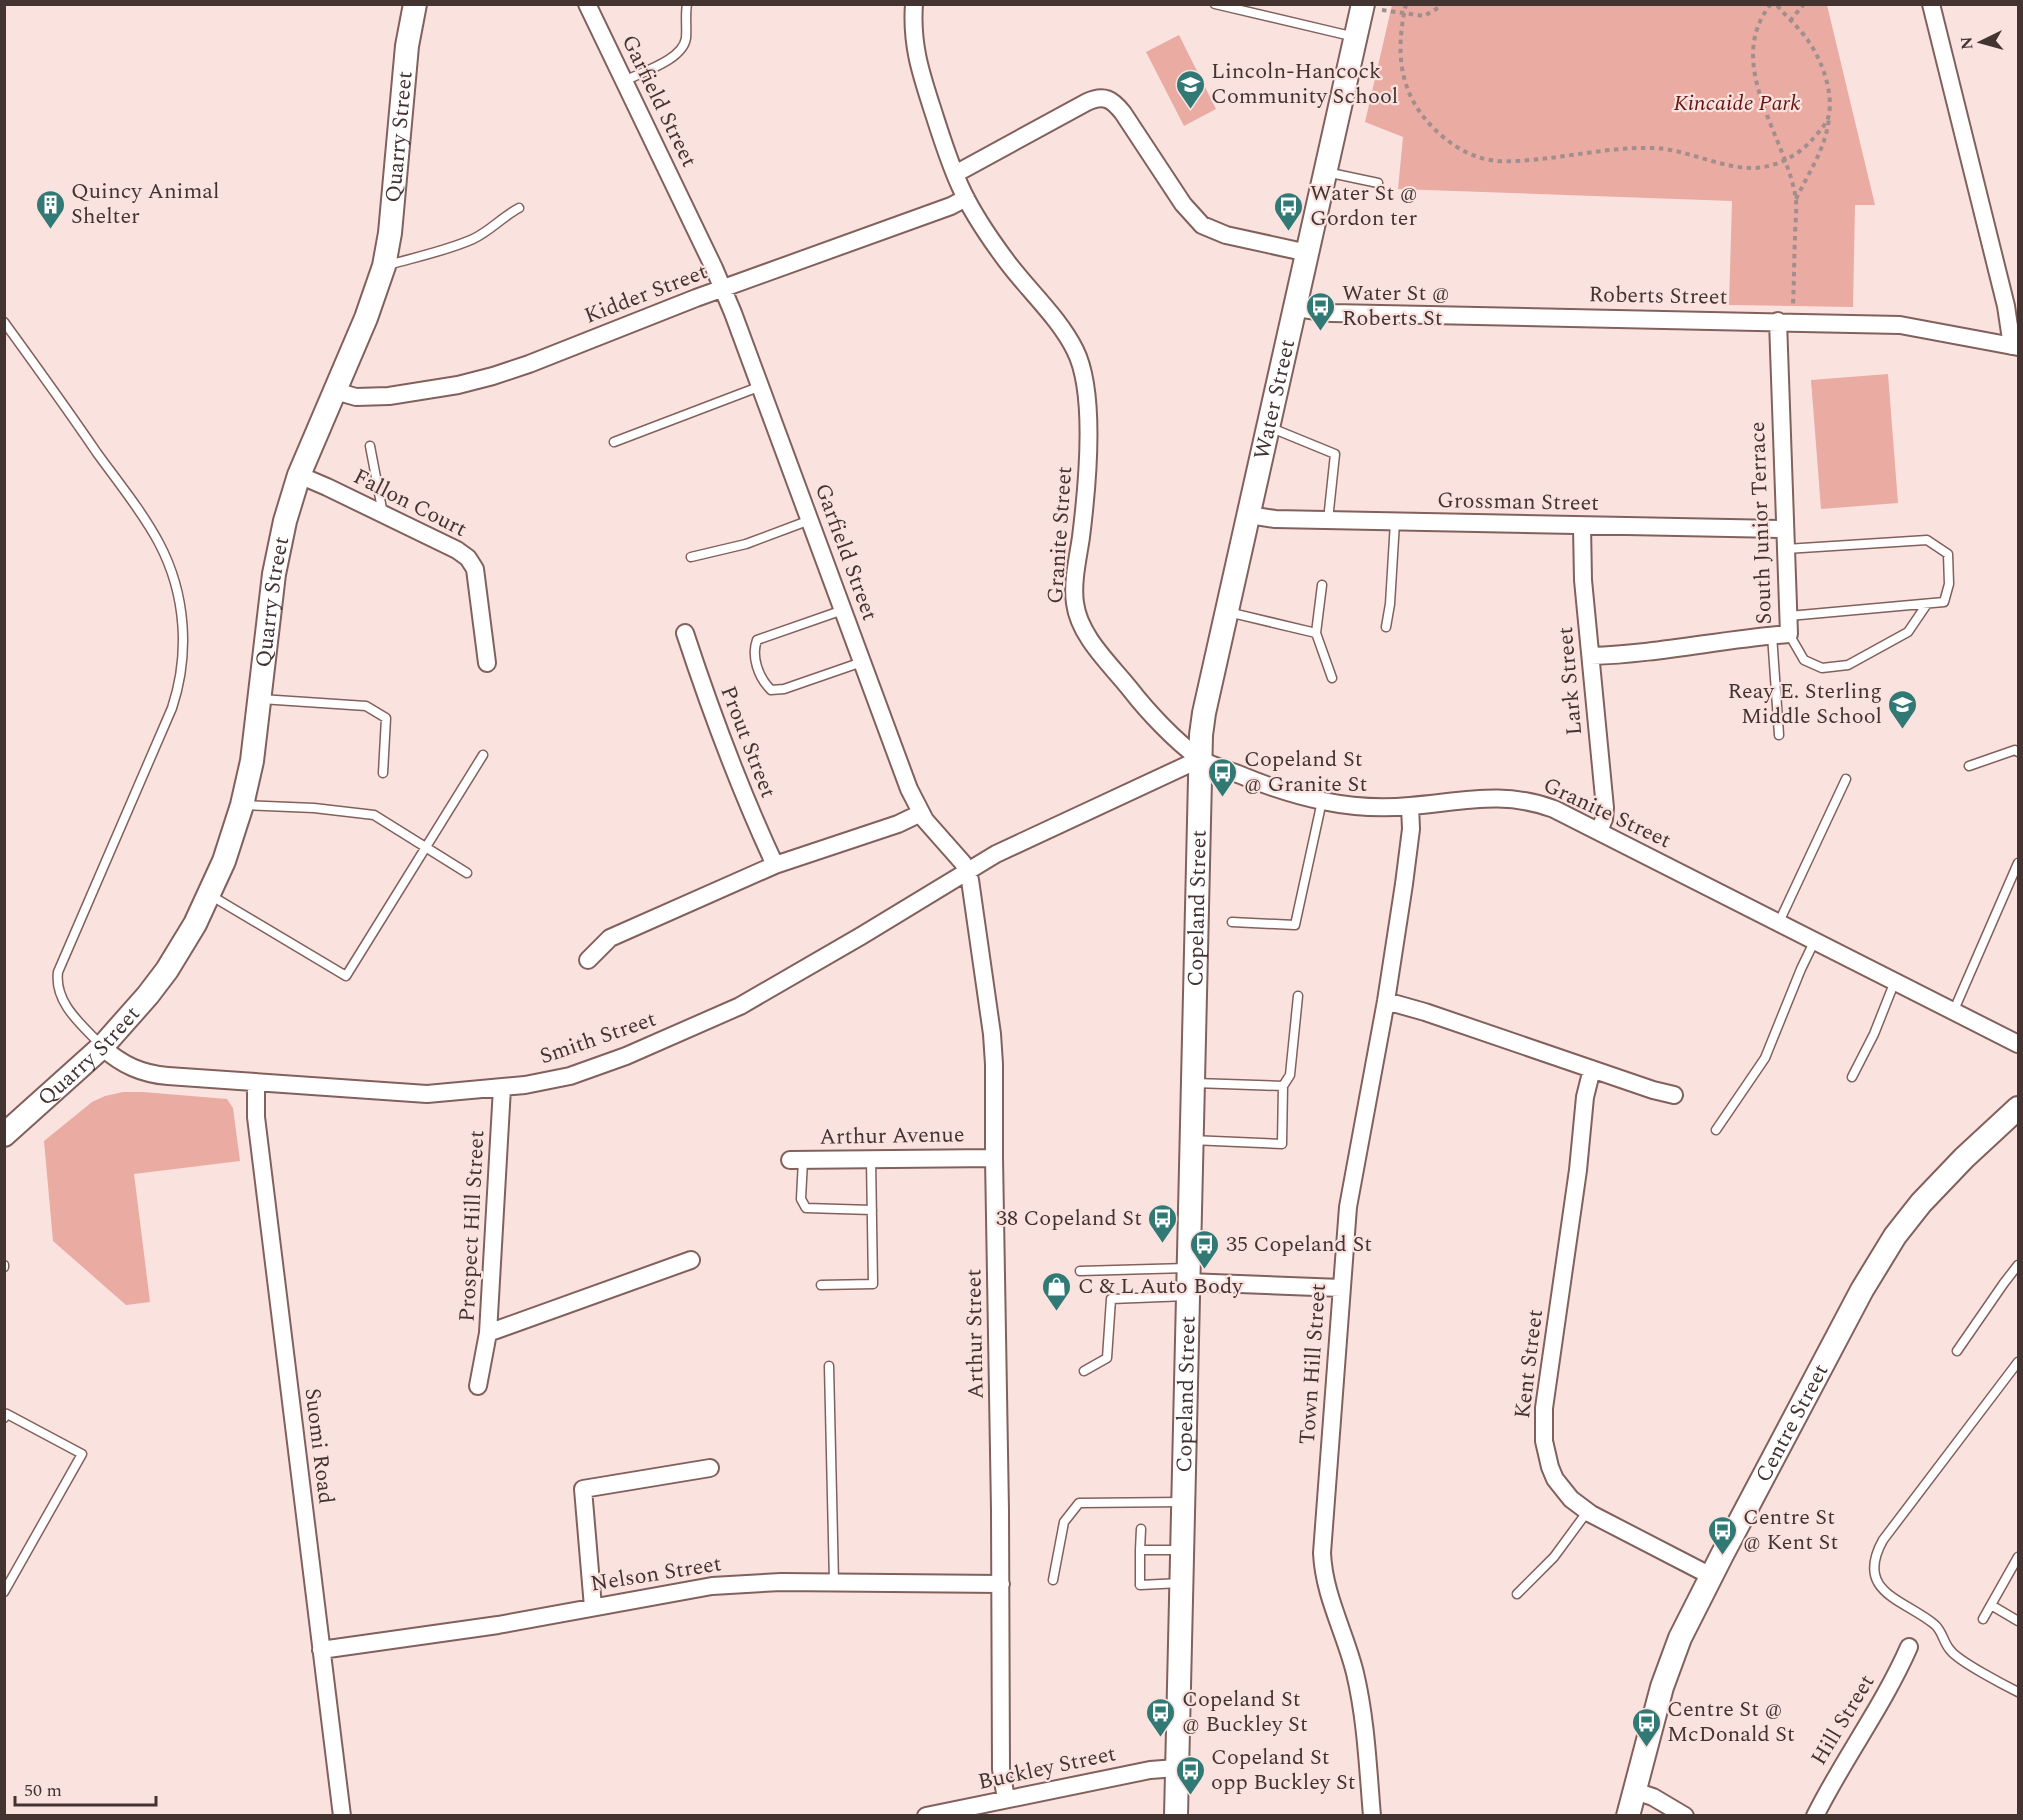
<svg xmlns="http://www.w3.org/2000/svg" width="2023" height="1820" font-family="Spectral,serif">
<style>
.green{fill:#eaaba3}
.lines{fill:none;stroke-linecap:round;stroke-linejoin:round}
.lane-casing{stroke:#82605b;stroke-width:11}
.street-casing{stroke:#82605b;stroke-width:20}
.secondary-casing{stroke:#82605b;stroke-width:26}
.path{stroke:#a28e8c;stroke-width:4;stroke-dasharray:4.5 4.5;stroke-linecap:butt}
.lane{stroke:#fff;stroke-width:8}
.street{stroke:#fff;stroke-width:16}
.secondary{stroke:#fff;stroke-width:22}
.labels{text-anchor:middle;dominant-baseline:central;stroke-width:4.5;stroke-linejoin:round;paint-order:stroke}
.poi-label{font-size:22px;fill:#433432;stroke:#fae2df;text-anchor:start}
.street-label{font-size:22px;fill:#433432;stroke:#fae2df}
.park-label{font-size:22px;font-style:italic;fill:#651512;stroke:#fae2df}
</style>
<rect width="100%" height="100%" fill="#fae2df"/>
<path class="green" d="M1392 5H1827L1875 205H1855L1853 307 1729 305 1732 201 1398 189 1403 137 1365 122Z
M1179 35 1216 109 1184 126 1146 52Z
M1888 374 1898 503 1821 509 1811 380Z
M123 1092H143L227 1099 233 1108 240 1161 134 1174 150 1302 126 1305 53 1241 44 1141 92 1102 105 1096Z"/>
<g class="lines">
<defs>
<path id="lane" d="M1215 4 1355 37
M624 81C642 72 683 60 686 38 687 27 685 16 687 4
M1326 172 1378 183
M388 265C416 257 446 251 473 239 490 231 502 217 519 208
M4 322C36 366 67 409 97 453 118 482 142 511 159 543 186 594 190 654 172 708L58 972C54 1003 82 1025 101 1045
M1269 427 1335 454 1328 520
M614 442 761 386
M370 446 383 514
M1786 549 1927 540 1948 554 1949 584 1944 602 1789 616
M691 557 746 544 810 520
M843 610 757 640C751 656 758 677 771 690L784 689 862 662
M1228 612 1316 633 1332 678
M1386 627 1390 604 1395 522
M1316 633 1322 585
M1789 634 1804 660 1822 668 1848 665 1908 632 1927 604
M1772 635 1779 735
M261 699 366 706 386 718 383 773
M1969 766 2015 750 2018 752
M242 805 314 808 374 815 467 873
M210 895 346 976 483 755
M1232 922 1295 925 1322 801
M1779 922 1846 779
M1954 1010 2018 863
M1852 1077 1874 1034 1895 981
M1283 1086 1290 1075 1298 996
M1716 1130 1765 1058 1801 969 1815 940
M1191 1140 1282 1144 1283 1086 1195 1083
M803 1160 801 1199 806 1208 872 1210
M4 1265V1267
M1080 1271 1187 1268
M821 1285 873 1284 871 1159
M1957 1351 2004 1283 2018 1265
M2018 1362 1883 1540C1854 1592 1903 1599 1934 1624 1943 1631 1943 1643 1951 1651 1960 1662 2004 1685 2018 1692
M829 1366 834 1582
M1084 1371 1107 1358 1111 1299 1187 1296
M4 1418 7 1414 82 1454 4 1592
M1140 1550 1141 1529
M1053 1580 1064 1522 1079 1503 1182 1502
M1181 1583 1140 1585V1550H1181
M1517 1594 1554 1557 1587 1512
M1991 1605 2018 1621
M1983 1619 2018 1557"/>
<path id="street" d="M587 4 714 268 733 313 909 789 925 820 963 863 970 880 992 1034 994 1064V1158L1000 1510 1001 1769 1006 1799
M914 4C911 45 921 74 933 111 941 136 949 162 960 186 972 213 990 239 1008 263 1030 292 1059 318 1075 350 1097 393 1087 489 1081 537 1078 558 1072 582 1075 603 1079 636 1110 664 1130 689 1147 711 1176 742 1199 758 1210 766 1226 769 1238 774 1293 797 1350 812 1410 806 1462 802 1503 790 1554 809L2018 1044
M1931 4 2006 306 2012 346
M955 174 1087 102C1104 94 1112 99 1123 113L1183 204 1202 225 1226 235 1308 253
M1295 308 1332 313 1900 325 2018 347
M335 391 356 397 389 396 458 385 493 376 529 364 696 298 951 206 966 198
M299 475 327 487 457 550 468 558 475 569 487 663
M1249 515 1275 519 1785 529
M1582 526 1583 580 1605 808 1604 819 1599 831
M685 633C711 712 740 790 775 865
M1591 656C1658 654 1723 639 1789 634L1778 321
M588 960 610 938 775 865 898 824 921 813
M1386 1001 1425 1012 1653 1090 1674 1095
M102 1047C122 1065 142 1074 168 1076L427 1094 525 1085 570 1076 626 1056 740 1006 861 936 996 854 1200 759
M1592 1069 1585 1097 1578 1170 1544 1408V1441L1550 1467 1555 1479 1571 1499 1591 1514 1711 1576
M256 1082V1117L342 1816
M790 1160 994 1158
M1187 1282 1341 1288
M488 1333 691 1260
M478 1386 488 1333 502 1088
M593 1607 583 1489 710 1468
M321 1650 498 1625 712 1586 781 1582 1001 1584
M1635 1791 1653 1797 1685 1816
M926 1816 1150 1770 1177 1768
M1372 1816C1368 1769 1366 1719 1355 1673 1345 1632 1324 1596 1322 1553L1348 1207 1386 1001 1404 884 1411 829 1410 806
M1815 1816C1844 1758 1883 1706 1909 1647"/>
<g id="secondary">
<path id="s1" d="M4 1135 102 1047 148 995 167 970 195 924 224 861 242 805 252 761 274 574 285 521 299 475 366 318 384 266 390 233 407 46 415 4"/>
<path id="s2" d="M1176 1816 1201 735 1204 713 1363 4"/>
<path id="s3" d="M1628 1816 1662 1687 1680 1638 1722 1555 1862 1290 1895 1236 1921 1203 1964 1158 2018 1108"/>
</g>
</defs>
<use href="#lane" class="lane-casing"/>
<use href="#street" class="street-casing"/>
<use href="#secondary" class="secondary-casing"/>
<path class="path" d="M1406 4C1394 57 1400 100 1442 136 1456 148 1472 157 1490 160 1509 163 1530 160 1549 158 1583 154 1618 147 1653 148 1687 149 1721 169 1755 168 1776 167 1797 156 1811 141 1817 134 1827 124 1829 115 1833 91 1822 61 1809 42 1800 28 1786 17 1776 4
M1771 4C1722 64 1788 139 1796 200 1797 212 1795 225 1795 237 1794 260 1794 283 1793 306
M1382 10 1424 16 1438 8 1439 4
M1790 21 1804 4
M1796 199C1809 172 1826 148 1829 118"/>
<use href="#lane" class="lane"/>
<use href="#street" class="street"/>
<use href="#secondary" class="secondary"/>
</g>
<defs>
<symbol id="school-pin" viewBox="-11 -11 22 30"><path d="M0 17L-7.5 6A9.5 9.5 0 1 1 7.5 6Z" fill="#307974" stroke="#fae2df"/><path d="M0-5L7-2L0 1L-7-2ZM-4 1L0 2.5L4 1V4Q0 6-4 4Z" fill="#fff"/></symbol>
<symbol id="building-pin" viewBox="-11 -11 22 30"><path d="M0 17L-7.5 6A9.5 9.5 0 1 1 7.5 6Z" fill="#307974" stroke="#fae2df"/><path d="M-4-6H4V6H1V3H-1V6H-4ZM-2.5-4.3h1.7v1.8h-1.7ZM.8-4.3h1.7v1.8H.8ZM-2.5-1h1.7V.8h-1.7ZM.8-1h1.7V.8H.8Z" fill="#fff"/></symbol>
<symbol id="bus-pin" viewBox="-11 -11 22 30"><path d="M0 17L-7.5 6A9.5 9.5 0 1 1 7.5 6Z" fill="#307974" stroke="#fae2df"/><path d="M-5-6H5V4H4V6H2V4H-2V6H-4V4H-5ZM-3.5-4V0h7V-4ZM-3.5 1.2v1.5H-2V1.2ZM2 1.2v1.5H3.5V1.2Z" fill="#fff"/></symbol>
<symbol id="shop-pin" viewBox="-11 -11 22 30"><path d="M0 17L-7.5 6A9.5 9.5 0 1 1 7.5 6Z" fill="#307974" stroke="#fae2df"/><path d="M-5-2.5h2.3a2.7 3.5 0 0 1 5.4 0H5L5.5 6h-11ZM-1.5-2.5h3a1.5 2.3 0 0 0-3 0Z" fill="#fff"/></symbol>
</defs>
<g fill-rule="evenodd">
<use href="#school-pin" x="1174" y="68" width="33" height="45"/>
<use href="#building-pin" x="34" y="188" width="33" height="45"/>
<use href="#bus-pin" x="1272" y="190" width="33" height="45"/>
<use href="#bus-pin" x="1304" y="290" width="33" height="45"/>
<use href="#school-pin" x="1886" y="688" width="33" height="45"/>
<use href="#bus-pin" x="1206" y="756" width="33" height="45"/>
<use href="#bus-pin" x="1146" y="1202" width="33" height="45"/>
<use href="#bus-pin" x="1188" y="1228" width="33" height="45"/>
<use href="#shop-pin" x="1040" y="1270" width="33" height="45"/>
<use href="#bus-pin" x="1706" y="1514" width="33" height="45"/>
<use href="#bus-pin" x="1144" y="1696" width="33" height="45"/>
<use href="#bus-pin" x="1630" y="1706" width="33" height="45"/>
<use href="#bus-pin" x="1174" y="1754" width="33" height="45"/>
</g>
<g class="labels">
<g class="poi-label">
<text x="1211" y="71">Lincoln-Hancock<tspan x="1211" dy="25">Community School</tspan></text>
<text x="71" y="191">Quincy Animal<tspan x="71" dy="25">Shelter</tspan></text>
<text x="1310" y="193">Water St @<tspan x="1310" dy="25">Gordon ter</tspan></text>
<text x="1342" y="293">Water St @<tspan x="1342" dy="25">Roberts St</tspan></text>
<text x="1882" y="691" text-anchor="end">Reay E. Sterling<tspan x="1882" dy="25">Middle School</tspan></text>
<text x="1244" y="759">Copeland St<tspan x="1244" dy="25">@ Granite St</tspan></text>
<text x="1142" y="1218" text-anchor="end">38 Copeland St</text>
<text x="1226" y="1244">35 Copeland St</text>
<text x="1078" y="1286">C &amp; L Auto Body</text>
<text x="1743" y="1517">Centre St<tspan x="1743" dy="25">@ Kent St</tspan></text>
<text x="1182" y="1699">Copeland St<tspan x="1182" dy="25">@ Buckley St</tspan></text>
<text x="1667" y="1709">Centre St @<tspan x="1667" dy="25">McDonald St</tspan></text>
<text x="1211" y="1757">Copeland St<tspan x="1211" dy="25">opp Buckley St</tspan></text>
</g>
<g class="street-label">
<text transform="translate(659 101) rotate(64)">Garfield Street</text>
<text stroke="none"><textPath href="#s1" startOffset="1106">Quarry Street</textPath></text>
<text transform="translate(646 294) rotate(-21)">Kidder Street</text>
<text transform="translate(1658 296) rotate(1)">Roberts Street</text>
<text stroke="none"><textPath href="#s2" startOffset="1425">Water Street</textPath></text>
<text transform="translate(1518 502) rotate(1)">Grossman Street</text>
<text transform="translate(410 503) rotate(27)">Fallon Court</text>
<text transform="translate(1761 523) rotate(-92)">South Junior Terrace</text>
<text transform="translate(1060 535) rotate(-86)">Granite Street</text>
<text transform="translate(846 552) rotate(70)">Garfield Street</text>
<text stroke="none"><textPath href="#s1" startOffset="620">Quarry Street</textPath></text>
<text transform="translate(1570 681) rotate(-95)">Lark Street</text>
<text transform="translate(748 742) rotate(69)">Prout Street</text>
<text transform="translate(1607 813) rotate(25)">Granite Street</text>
<text stroke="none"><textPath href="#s2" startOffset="908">Copeland Street</textPath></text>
<text transform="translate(598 1038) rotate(-19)">Smith Street</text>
<text stroke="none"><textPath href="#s1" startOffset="116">Quarry Street</textPath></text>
<text transform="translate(892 1136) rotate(-1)">Arthur Avenue</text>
<text transform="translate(472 1226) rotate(-87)">Prospect Hill Street</text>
<text transform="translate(975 1334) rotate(-91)">Arthur Street</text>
<text transform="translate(1313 1364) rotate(-86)">Town Hill Street</text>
<text transform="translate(1529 1364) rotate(-83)">Kent Street</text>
<text stroke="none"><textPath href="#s2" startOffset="422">Copeland Street</textPath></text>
<text stroke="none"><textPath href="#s3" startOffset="428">Centre Street</textPath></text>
<text transform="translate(319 1446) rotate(83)">Suomi Road</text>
<text transform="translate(656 1574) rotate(-9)">Nelson Street</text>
<text transform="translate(1843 1720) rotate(-59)">Hill Street</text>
<text transform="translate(1047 1768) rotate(-12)">Buckley Street</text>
</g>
<g class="park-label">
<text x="1737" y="103">Kincaide Park</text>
</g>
</g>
<rect width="2023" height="1820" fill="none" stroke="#433432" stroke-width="12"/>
<g transform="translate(1981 42) rotate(265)" stroke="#fae2df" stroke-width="4.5" paint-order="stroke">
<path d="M0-4.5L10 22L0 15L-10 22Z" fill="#433432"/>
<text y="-9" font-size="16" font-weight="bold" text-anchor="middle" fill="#433432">N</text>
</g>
<path d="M15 1796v9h141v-9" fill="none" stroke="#433432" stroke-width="3"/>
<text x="24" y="1796" font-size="18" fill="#433432" stroke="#fae2df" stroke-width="4.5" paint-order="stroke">50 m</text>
</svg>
